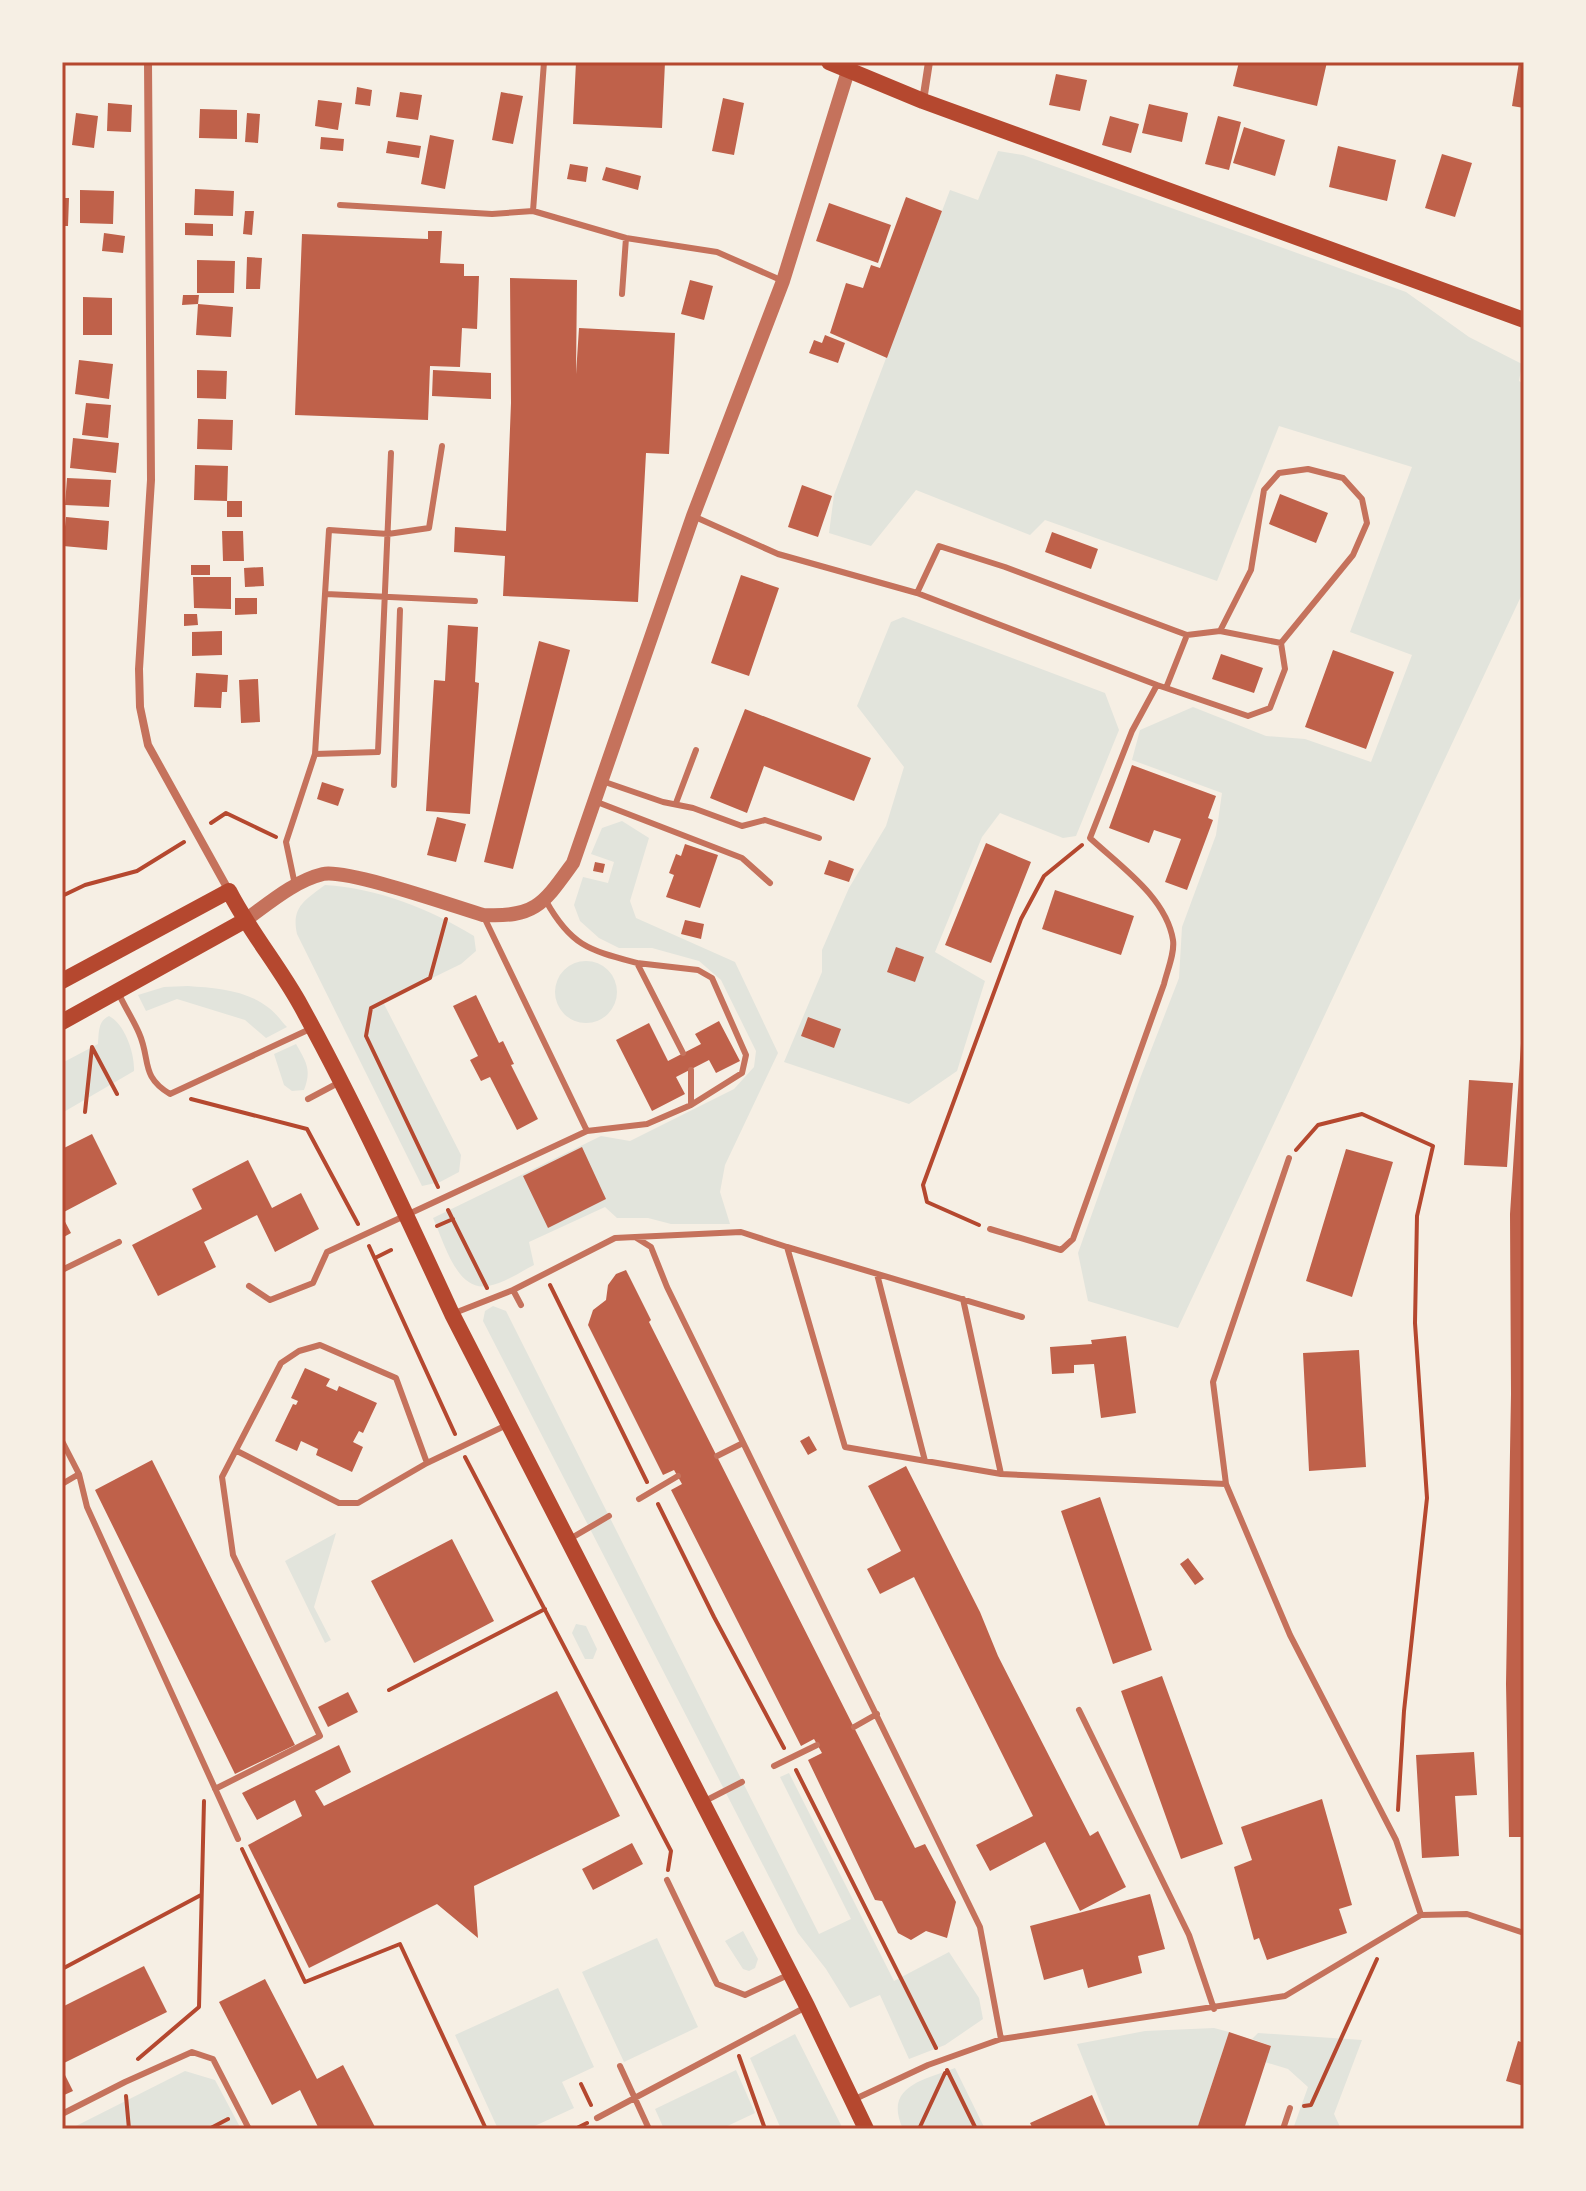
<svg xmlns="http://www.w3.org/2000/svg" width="1586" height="2191" font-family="Overpass,sans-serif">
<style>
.green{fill:#e2e4dc}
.building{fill:#bf614a}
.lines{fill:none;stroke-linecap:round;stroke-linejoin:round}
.path{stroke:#b5482f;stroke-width:4}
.service{stroke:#c5725c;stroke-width:6}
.minor{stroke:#c5725c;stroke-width:8}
.tertiary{stroke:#c5725c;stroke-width:14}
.secondary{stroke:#b5482f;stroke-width:16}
.neatline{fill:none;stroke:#b5482f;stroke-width:3}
</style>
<rect width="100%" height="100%" fill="#f6efe4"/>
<path class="green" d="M998 151 1023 155 1406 292 1469 337 1522 364 1519 381 1524 384V590L1178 1328 1088 1301 1078 1253 1141 1076 1179 978 1182 927 1216 835 1222 793 1132 760 1140 730 1193 707 1266 736 1305 739 1371 762 1412 655 1350 632 1412 467 1279 426 1217 581 1045 520 1030 535 916 490 871 546 829 533 834 495 950 190 978 200Z
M903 617 1105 693 1119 730 1076 836 1063 838 1000 813 982 837 935 952 985 981 957 1071 909 1104 784 1062 822 972V950L849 888 886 826 904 767 857 706 891 622Z
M622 821 649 838 630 901 636 918 735 962 778 1053 725 1165 720 1192 730 1224H671L648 1218H617L605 1207 529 1242 534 1265C520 1272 503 1284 488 1286 456 1292 444 1241 433 1218L601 1136 630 1141 734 1089 754 1067 756 1051 721 980 699 961 652 948H619L599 938 580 921 574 905 583 877 608 883 614 862 591 854 602 828Z
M325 885C377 888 430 909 474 936L476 951 461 964 383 1002 461 1155 459 1172 440 1182 422 1186 297 934C291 907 305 900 325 885Z
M555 992a31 31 0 1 1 62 0a31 31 0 1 1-62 0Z
M188 986C215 988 247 990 269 1008 276 1013 281 1021 287 1027L266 1038 245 1020 177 999 146 1011 138 995 164 987Z
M109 1016C125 1024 135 1054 134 1071L62 1113V1063L98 1044C99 1032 98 1021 109 1016Z
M296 1044C306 1062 312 1069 304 1090L292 1091 284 1085 274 1054Z
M493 1306 506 1311 819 1934 851 1919 780 1777 789 1773 894 1981 949 1952 979 1998 983 2019 945 2045 909 2059 880 1995 850 2008 826 1969 798 1933 483 1321 485 1311Z
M336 1533 314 1607 331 1640 325 1643 285 1561Z
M576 1624 586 1626 597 1649 593 1659H585L572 1633Z
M743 1931 758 1959 755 1968 749 1971 743 1969 725 1941Z
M657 1938 698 2027 624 2062 582 1972Z
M558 1988 594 2067 562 2082 574 2108 528 2129H498L455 2035Z
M1214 2028 1229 2032 1197 2129H1111L1077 2044 1145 2031Z
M1258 2033 1362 2040 1334 2114 1341 2129H1293L1308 2087 1288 2069 1265 2062 1271 2046 1252 2039Z
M795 2034 843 2129H781L750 2058Z
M955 2068 985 2129H903C883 2086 924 2080 955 2068Z
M736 2070 755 2113 721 2129H664L655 2109Z
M185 2071 215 2080 241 2129H70Z"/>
<path class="building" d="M576 62H665L662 128 573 124Z
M1239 62H1327L1317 106 1233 86Z
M1519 62H1524V108L1512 106Z
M1056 74 1087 80 1080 111 1049 105Z
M357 87 372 90 370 106 355 104Z
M400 92 422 95 418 120 396 117Z
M501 92 523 96 513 144 492 140Z
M723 98 744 103 734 155 712 151Z
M318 100 342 103 338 130 315 126Z
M108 103 132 105 131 132 107 131Z
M1149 104 1188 113 1182 142 1142 133Z
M200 109 237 110V139L199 138Z
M76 113 98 116 94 148 72 145Z
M247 113 260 114 258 143 245 142Z
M1110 116 1139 124 1131 153 1102 145Z
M1218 116 1241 122 1229 170 1205 164Z
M1244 127 1285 140 1275 176 1233 163Z
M430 135 454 140 445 189 421 184Z
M321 137 344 139 343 151 320 149Z
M388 141 421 146 419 158 386 153Z
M1338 146 1396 160 1387 201 1329 187Z
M1442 154 1472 163 1455 217 1425 208Z
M570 164 588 167 586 182 567 179Z
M606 167 641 176 638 190 602 180Z
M195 189 234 191 233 216 194 215Z
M80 190 114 191 113 224 80 223Z
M906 197 942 211 887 358 830 333 846 283 863 288 871 265 880 268Z
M62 198H69L68 226H62Z
M829 203 891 225 878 263 816 241Z
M245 211H254L252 235 243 234Z
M185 223 213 224V236L185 235Z
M428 231H442L440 263 464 264V276H479L477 329 462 328 460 367 430 366 428 420 295 415 302 234 428 239Z
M104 233 125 236 123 253 102 251Z
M247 257 262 258 260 289H246Z
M197 260 235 261 234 293H197Z
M510 278 577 280 576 374 579 328 675 333 669 454 646 453 638 602 503 596 505 556 454 552 455 527 506 531 511 403Z
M690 280 713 286 704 320 681 314Z
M183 295H199L198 304 233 307 231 337 196 335 198 304 182 305Z
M83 297 112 298V335H83Z
M825 335 845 343 838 363 809 353 814 340 822 343Z
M79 360 113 364 109 399 75 394Z
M197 370 227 371 226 399 197 398Z
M433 370 491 373V399L432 396Z
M86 403 111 405 108 438 82 435Z
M198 419 233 420 232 450 197 449Z
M73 438 119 443 116 473 70 468Z
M195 465 228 466 227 501 194 500Z
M67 478 111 480 109 507 65 505Z
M802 485 832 496 818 537 788 527Z
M1280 494 1328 513 1316 543 1269 524Z
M227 501H242V517H227Z
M66 517 109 521 107 550 63 546Z
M222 531H243L244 561H223Z
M1052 532 1098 549 1091 569 1045 552Z
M191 565H210V575H191Z
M263 567 264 586 245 587 244 568Z
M741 575 779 588 749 676 711 663Z
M193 577H231V609L194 608Z
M235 598H257V614L235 615Z
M184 614H197L198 625 184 626Z
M448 625 478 627 475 682 479 683 470 814 426 811 434 680 445 681Z
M222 631V655L192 656V632Z
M539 641 570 650 513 869 484 862Z
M1333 650 1394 672 1366 749 1305 727Z
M1221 654 1263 668 1254 693 1212 679Z
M196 673 228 675 227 692H222L221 708 194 707Z
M258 679 260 722 241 723 239 680Z
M745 709 871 758 854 801 764 766 747 813 710 798Z
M1132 765 1216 796 1208 818 1213 820 1187 890 1165 882 1181 839 1154 830 1149 843 1109 828Z
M322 782 344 789 338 806 317 799Z
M437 817 466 824 456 862 427 855Z
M986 843 1031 862 991 963 945 945Z
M685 844 718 855 700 908 666 897 674 875 669 873 676 854 681 856Z
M829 860 854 869 849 882 824 874Z
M595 862 605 864 603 873 593 871Z
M1055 890 1134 916 1121 955 1042 929Z
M685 920 704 924 701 939 681 934Z
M896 947 924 957 915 982 887 972Z
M476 995 499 1043 503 1041 514 1064 511 1065 538 1119 517 1130 490 1077 481 1081 470 1060 478 1056 453 1006Z
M808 1017 841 1029 834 1048 801 1036Z
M719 1021 740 1061 716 1073 709 1060 676 1077 685 1094 652 1111 616 1040 649 1023 668 1061 701 1044 695 1034Z
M1522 1028H1524V1837H1509L1506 1684 1511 1394 1510 1214Z
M1469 1080 1513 1083 1507 1167 1464 1165Z
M92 1134 117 1184 62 1213V1149Z
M582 1147 606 1199 548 1228 523 1176Z
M1346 1149 1393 1162 1352 1297 1306 1281Z
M248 1160 272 1208 301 1193 319 1229 275 1252 257 1215 204 1242 216 1267 158 1296 132 1245 202 1209 192 1189Z
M62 1216 71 1233 62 1238Z
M626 1270 651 1320 649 1322 915 1848 925 1844 956 1902 947 1938 926 1931 911 1940 898 1933 882 1901 875 1900 808 1760 822 1753 814 1739 801 1746 671 1490 682 1484 674 1470 663 1475 588 1325 593 1310 606 1300 608 1285 616 1274Z
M1126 1336 1136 1413 1101 1418 1094 1364 1074 1365V1373L1052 1374 1050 1347 1092 1344 1091 1340Z
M1359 1350 1366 1467 1309 1471 1303 1353Z
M305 1368 330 1379 326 1386 337 1391 339 1386 377 1403 363 1433 359 1431 353 1442 363 1447 352 1472 316 1455 318 1449 301 1441 297 1451 275 1441 293 1404 296 1405 298 1401 291 1398Z
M809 1436 817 1450 808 1455 800 1441Z
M152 1460 295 1745 235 1774 95 1490Z
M906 1466 980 1612 998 1656 1090 1836 1098 1831 1126 1887 1080 1911 1045 1842 990 1871 976 1845 1033 1816 914 1577 880 1594 867 1569 901 1551 868 1486Z
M1100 1497 1152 1650 1113 1664 1061 1511Z
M452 1539 494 1621 414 1663 371 1581Z
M1188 1558 1204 1579 1195 1585 1180 1564Z
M1162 1676 1223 1844 1181 1859 1121 1691Z
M557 1691 620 1816 474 1886 478 1938 437 1904 309 1968 248 1845 302 1816 295 1800 257 1820 242 1793 339 1745 351 1772 315 1791 324 1806Z
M348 1692 358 1712 328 1727 318 1707Z
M1474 1752 1477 1795 1455 1796 1459 1856 1422 1858 1416 1755Z
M1322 1799 1352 1905 1339 1909 1347 1933 1267 1960 1259 1938 1254 1940 1234 1867 1252 1860 1241 1827Z
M632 1843 643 1864 593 1890 582 1869Z
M1150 1894 1165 1949 1138 1956 1142 1973 1088 1988 1083 1969 1044 1980 1030 1926Z
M144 1966 167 2012 62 2064V2007Z
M265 1979 317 2079 343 2065 376 2129H319L300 2090 272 2105 219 2002Z
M1229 2032 1271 2046 1244 2129H1197Z
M1518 2041 1524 2043V2086L1506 2081Z
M62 2069 73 2091 62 2096Z
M1092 2095 1107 2129H1033L1030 2123Z"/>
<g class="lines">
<path class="path" d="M211 823 226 813 276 837
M62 896 85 885 137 871 184 842
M191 1099 307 1129 358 1224
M85 1112 92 1047 117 1094
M1296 1150 1318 1125 1362 1114 1433 1146 1417 1216 1415 1323 1427 1498 1404 1711 1398 1810
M438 1187 366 1036 371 1008 430 978 446 919
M448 1210 487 1288
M979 1225 927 1202 923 1185 1021 919 1044 876 1082 845
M437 1226 453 1219
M369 1246 455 1434
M375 1258 391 1250
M550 1285 647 1482
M465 1457 671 1851 668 1870
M658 1504 714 1617 784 1748
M389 1690 545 1609
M796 1770 936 2048
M242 1849 305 1982 400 1944 486 2129
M62 1969 201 1895
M739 2056 765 2129
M138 2059 199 2007 204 1801
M947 2070 976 2129
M581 2084 591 2105
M126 2096 129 2129
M1304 2106 1311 2105 1377 1959
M209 2129 228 2119
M575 2129 587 2123
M919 2129 945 2073"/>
<path class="service" d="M340 205 492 214 533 211 626 238 717 252 783 281
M533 211 544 62
M622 294 626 238
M693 516 778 554 917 593 1157 685 1132 731 1090 838C1120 866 1166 897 1173 940 1175 953 1167 971 1164 984L1073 1239 1061 1250 990 1229
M917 593 939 546 1005 567 1187 635
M326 594 475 601
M1220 631 1281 643
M1157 685 1166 688 1187 635 1220 631 1251 570 1264 490 1279 473 1308 469 1343 478 1362 499 1367 523 1353 555 1281 643 1285 669 1270 708 1248 716 1166 688
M315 754 378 752 391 453
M602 781 663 802 693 808 742 826 765 820 819 838
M394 785 400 610
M597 802 742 858 770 883
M676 803 696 750
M295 885 286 842 315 754 329 530 388 534 429 528 442 446
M546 901C571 946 589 950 637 963L683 1053
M483 915 587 1131 647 1124 691 1105V1070
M637 963 698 970 712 978 746 1055 742 1073 691 1105
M118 992C124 1006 133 1019 139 1033 151 1060 140 1076 170 1094L310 1029
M308 1099 340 1082
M635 1237 741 1232 787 1247
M62 1270 119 1242
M877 1274 925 1461
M249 1286 270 1300 313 1283 327 1252 587 1131
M513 1290 521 1305
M963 1299 1001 1474
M452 1314 513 1290 615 1238 635 1237 651 1247 667 1287 980 1927 1001 2039
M1022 1317 787 1247 845 1447 1001 1474 1226 1484 1290 1635 1396 1840 1421 1915
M62 1441 79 1474 87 1507 238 1839
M237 1451 339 1503H358L427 1463 509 1424
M717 1456 743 1443
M62 1484 79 1474
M1226 1484 1213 1382 1289 1158
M639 1499 678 1476
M568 1540 609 1516
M1079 1710 1189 1935 1214 2009
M854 1727 877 1714
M774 1766 817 1745
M215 1789 320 1736 233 1555 222 1477 281 1363 299 1351 320 1345 396 1378 427 1463
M703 1802 742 1782
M667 1880 717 1984 745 1995 788 1975
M620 2066 649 2129
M855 2099 928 2065 1001 2039 1285 1996 1421 1915 1467 1914 1524 1933
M62 2114 125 2082 192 2052 213 2059 249 2129
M597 2118 804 2008
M1283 2129 1290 2108"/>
<path class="minor" d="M148 62 151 480 139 669 140 707 148 745 229 891
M923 101 929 62"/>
<path class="tertiary" d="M244 921C268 904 294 881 323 874 348 869 453 906 483 915 536 918 544 903 573 863L693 516 783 281 848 71"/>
<path class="secondary" d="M829 62 923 101 1524 320
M62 981 229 891C250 932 279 966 301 1006 356 1106 404 1210 452 1314L807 2006 866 2129
M62 1022 244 921"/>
</g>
<rect width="1586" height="2191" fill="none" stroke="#f6efe4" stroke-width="128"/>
<rect x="64" y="64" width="1458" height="2063" class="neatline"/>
</svg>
